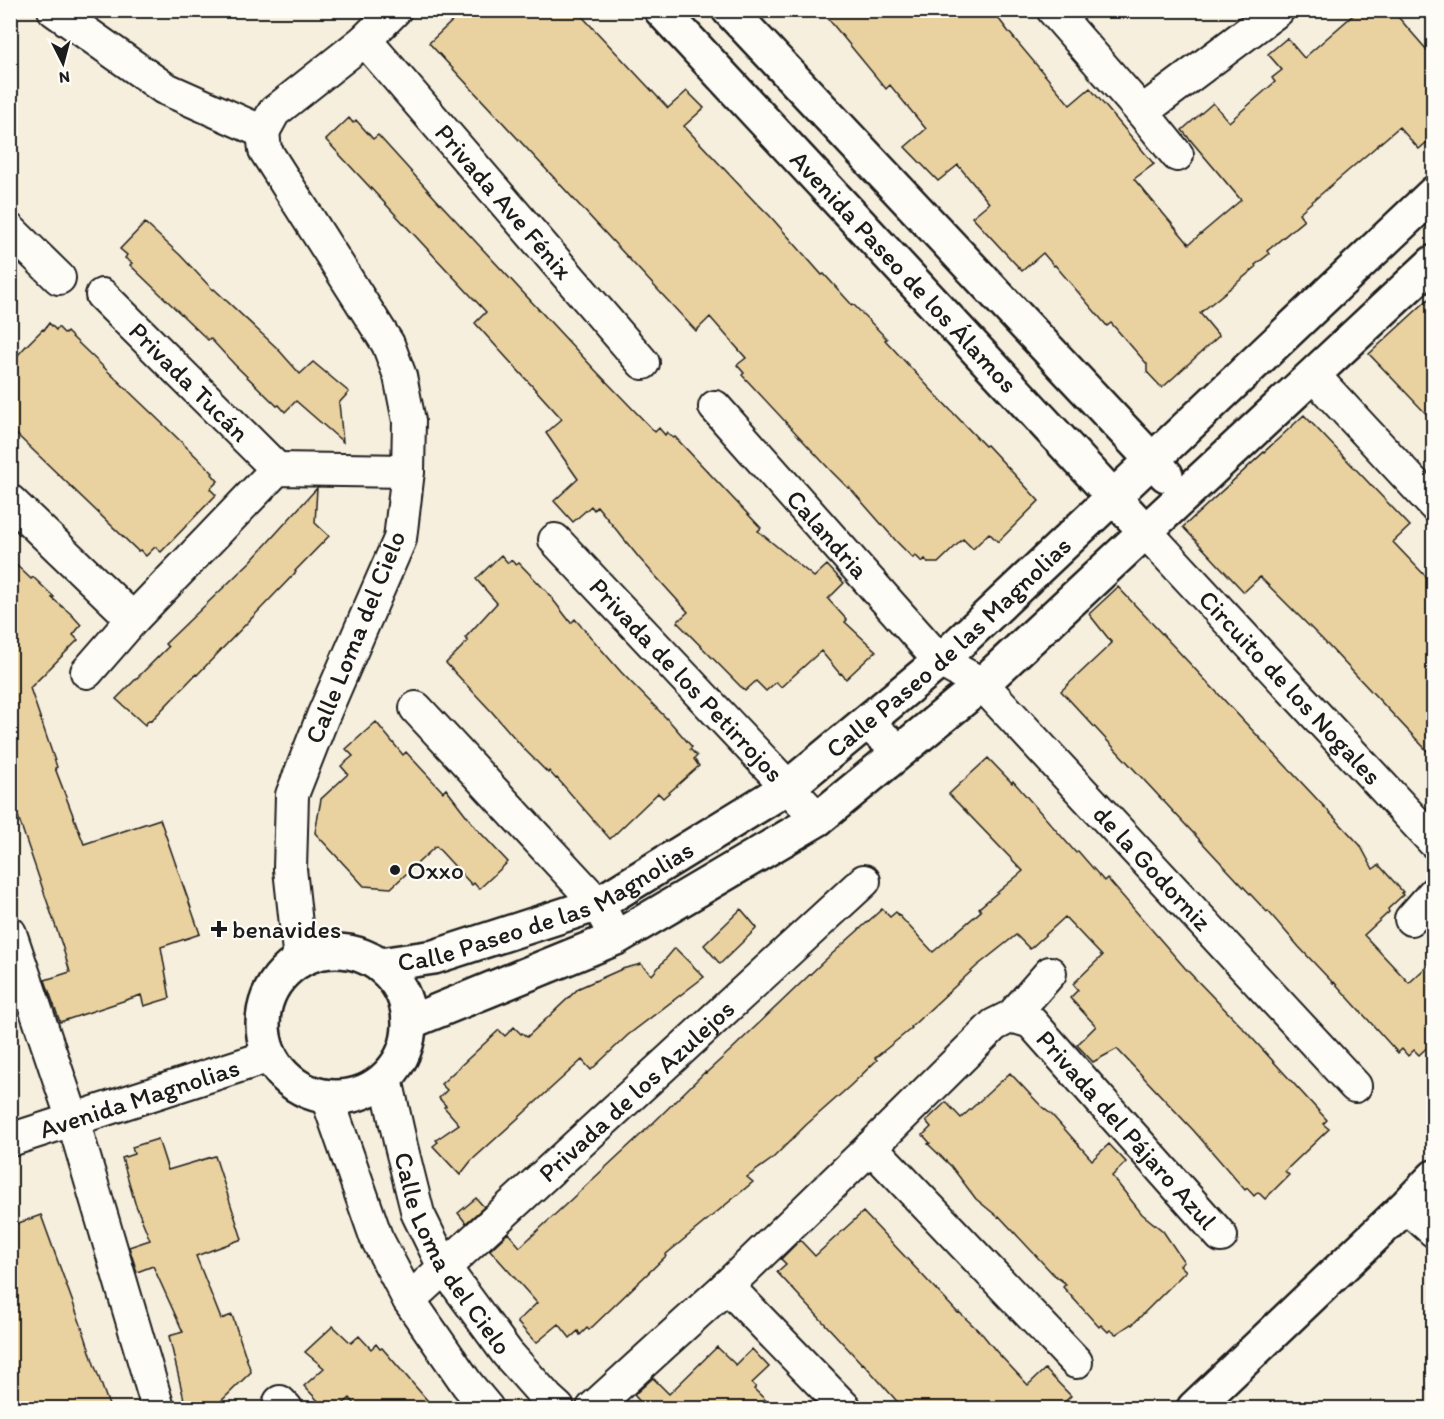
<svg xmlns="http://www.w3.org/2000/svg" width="1444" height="1419" font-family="Itim,sans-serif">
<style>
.building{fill:#ead2a0;stroke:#1c1c1c;stroke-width:1.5}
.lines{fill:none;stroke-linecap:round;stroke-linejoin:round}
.minor-casing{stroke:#1c1c1c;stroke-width:36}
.tertiary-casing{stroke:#1c1c1c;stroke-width:38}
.minor{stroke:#fdfcf7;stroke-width:32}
.tertiary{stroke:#fdfcf7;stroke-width:33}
.poi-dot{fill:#1c1c1c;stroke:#fdfcf7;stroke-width:2}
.labels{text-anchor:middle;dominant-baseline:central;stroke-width:4.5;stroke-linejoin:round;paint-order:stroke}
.street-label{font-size:26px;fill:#1c1c1c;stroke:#fdfcf7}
.poi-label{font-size:26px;fill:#1c1c1c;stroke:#fdfcf7;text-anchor:start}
</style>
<rect width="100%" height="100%" fill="#f7efdd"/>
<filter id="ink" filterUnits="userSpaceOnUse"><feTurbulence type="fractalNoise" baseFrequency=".0167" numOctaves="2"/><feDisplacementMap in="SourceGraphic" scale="12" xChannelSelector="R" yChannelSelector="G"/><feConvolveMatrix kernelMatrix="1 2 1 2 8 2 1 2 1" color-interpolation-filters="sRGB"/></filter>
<g filter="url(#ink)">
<path class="building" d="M464 10H576L668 108 687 91 704 108 684 126 756 203H757L770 216 822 275 824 274 852 305 853 304 887 339 885 340 936 395 985 446 987 445 1039 501 998 542 989 533 973 549 963 539 938 563H928L925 559 922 562 915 555 913 558 897 542 849 487 848 488 832 472 742 375 744 373 737 365 746 358 710 317 696 331 429 43Z
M821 10H992L1008 31 1070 105 1090 88 1123 127 1154 164 1134 179 1189 244 1241 200 1182 130 1213 103 1229 122 1275 82 1272 78 1282 70 1268 54 1287 38 1304 58 1359 10H1392L1434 58V136L1419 149 1399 127 1299 213 1304 220 1267 251 1269 254 1255 265 1256 267 1200 313 1219 336 1162 388 1147 372V364L1111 323 1107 326 1055 265 1054 266 1043 253 1022 271 972 217 989 203 958 165 938 181 905 147 926 129 890 85 886 89Z
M349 118 353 123 356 120 373 139 378 135 435 198 596 371 655 432 659 428 665 435 667 432 673 438 675 437 761 528 758 531 814 577 827 565 844 583 828 599 847 620 845 622 876 651 846 679 841 673 840 674 821 651 781 687 776 682 766 691 756 681 745 691 677 622 688 612 640 559 597 506 594 510 591 506 573 522 554 501 578 479 546 433 562 419 475 323 486 312 326 140Z
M145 223 180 255 213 290 214 289 277 348 300 374 313 362 349 392 339 403 343 442 296 401 285 412 279 405 277 406 235 365 210 338 208 340 130 265 132 263 125 258 127 255 120 249Z
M1434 294V422L1369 354Z
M49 323 56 330 58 327 65 334 67 332 167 428 213 473 212 474 218 481 210 489 216 495 161 552 155 547 146 556 140 550 138 551 10 428V364L26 346 43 329 44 330Z
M1304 415 1410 526 1393 542 1434 585V758L1323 640 1260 577 1244 592 1183 527Z
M317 488 315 523 329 536 295 571 296 572 197 675 196 674 151 721 149 720 145 725 116 699 168 647 165 644 251 561Z
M501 555 508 563 511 560 516 565 519 563 547 592 571 623 575 619 621 672 672 724 692 747 690 749 697 756 694 759 699 766 663 798 658 793 610 839 557 778 556 779 549 771 548 773 526 751 492 712 446 663 468 641 465 638 497 603 476 579Z
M10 559 31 579 33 577 54 597 52 598 71 614 81 625 73 635 78 640 30 688 57 767 55 768 84 844 160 819 200 934 161 947 170 998 144 1006 141 995 60 1022 45 980 70 972 62 945 10 793Z
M1118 587 1360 845 1373 869 1379 865 1403 892 1401 893 1403 895 1388 909 1389 912 1364 935 1409 983 1434 960V1041L1419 1055 1414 1050 1408 1056 1402 1049 1398 1053 1334 982 1333 983 1299 947 1268 911 1267 912 1237 880 1061 691 1112 643 1089 614Z
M376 722 403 755 406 752 443 792 446 789 476 828 508 862 479 889 474 883 472 885 436 846 391 888 364 886 315 833 321 799 348 774 341 766 353 756 346 749Z
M988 758 1012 783 1013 781 1076 853 1078 851 1104 881 1107 878 1185 968 1241 1026 1327 1120 1323 1124 1329 1129 1285 1171 1289 1175 1265 1199 1258 1192 1254 1196 1247 1188 1245 1190 1194 1131 1117 1049 1093 1062 1077 1045 1096 1026 1070 998 1078 990 1073 984 1102 956 1065 917 1030 949 1016 935 977 966 911 1027 912 1028 875 1058 877 1060 850 1086 806 1125 772 1159 747 1177 753 1182 665 1255 666 1256 589 1330 587 1328 580 1335 578 1331 570 1338 559 1324 536 1343 517 1322 537 1303 490 1250 508 1233 520 1247 650 1126 705 1072 706 1073 731 1050 823 962 882 909 890 917 896 912 933 952 981 911 979 908 1023 871 949 794Z
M741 909 757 928 720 964 704 945Z
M675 948 704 977 628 1035 591 1070 582 1060 471 1161 460 1175 433 1146 438 1142 436 1140 459 1124 444 1107 446 1106 439 1098 447 1090 441 1084 499 1030 505 1036 514 1027 521 1034 522 1033 527 1037 579 988 622 969 641 964 652 975Z
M1010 1073 1042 1107 1052 1115 1092 1160 1109 1144 1126 1162 1112 1176 1142 1214 1163 1231 1184 1262 1180 1265 1186 1271 1132 1325 1131 1324 1116 1334 1110 1330 1108 1332 1101 1325 1099 1327 1063 1287 1066 1284 1053 1274 999 1216 998 1217 976 1199 951 1166 928 1144 930 1143 923 1135 931 1127 926 1121 946 1102 961 1118Z
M158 1139 168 1170 215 1156 242 1239 196 1256 221 1319 232 1315 251 1372 214 1408H186L169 1336 183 1332 153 1266 137 1272 129 1247 150 1240 135 1203 122 1158 134 1154 132 1147Z
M476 1198 484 1207 466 1223 458 1213Z
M863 1212 958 1313 959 1312 983 1335 996 1351 1028 1385 1045 1369 1071 1396 1058 1408H903L863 1363 862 1364 777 1272 786 1264 781 1259 800 1240 815 1256Z
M41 1215 85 1336 94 1364 110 1408H10V1249L13 1248 10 1240V1226Z
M333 1326 351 1343 359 1336 371 1349 376 1344 380 1349 382 1348 434 1408H358L350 1398 338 1408H325L304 1386 324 1368 305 1352Z
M717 1347 736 1365 752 1349 769 1367 752 1383 756 1387 754 1389 774 1408H646L634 1395 653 1378 669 1394Z"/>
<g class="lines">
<defs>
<g id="minor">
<path d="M54 10 164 88 263 132"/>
<path d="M1053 10 1142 112 1177 155"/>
<path id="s1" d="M365 40 643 363"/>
<path d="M1142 112 1278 10"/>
<path d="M263 132 265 150 388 344 400 376 409 421 408 471 400 539 323 716 292 795 290 869 300 961"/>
<path d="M263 132 274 112 365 40 395 10"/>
<path d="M10 230 59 278"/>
<path id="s2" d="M102 295 277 469"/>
<path d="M1313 375 1434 505"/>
<path id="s3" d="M715 407 940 661 982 684 1355 1086"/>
<path d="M10 501 133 619"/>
<path id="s4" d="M1146 532 1434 842"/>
<path id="s5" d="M555 540 818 819"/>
<path d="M87 672 133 619 277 469 408 471"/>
<path d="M416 708 598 904 616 938"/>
<path d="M866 723 900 751"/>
<path d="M1411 919 1434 893"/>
<path d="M10 933 73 1120 158 1408"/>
<path id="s6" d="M1012 1016 1031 1022 1221 1236"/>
<path id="s7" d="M386 1079 401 1146 418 1214 444 1267 507 1353 547 1398 558 1408"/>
<path d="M327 1097 376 1237 409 1300 467 1384 487 1408"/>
<path id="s8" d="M10 1140 270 1056"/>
<path d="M871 1147 1076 1362"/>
<path d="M1406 1206 1434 1231"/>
<path d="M727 1286 845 1408"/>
<path id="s9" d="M409 1300 864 881"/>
<path d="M280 1402 286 1408"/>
<path d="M593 1408 727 1286 871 1147 994 1025 1012 1016 1050 973"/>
</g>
<g id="tertiary">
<path id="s10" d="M661 10 1146 532"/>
<path d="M729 10 1166 475"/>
<circle cx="336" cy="1024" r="73"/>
<path id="s11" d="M380 965 434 957 598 904 788 787 940 661 1434 193"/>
<path d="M410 1022 616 938 818 819 982 684 1434 262"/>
<path d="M1194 1408 1406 1206 1434 1177"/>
</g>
</defs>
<use href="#minor" class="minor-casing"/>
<use href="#tertiary" class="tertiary-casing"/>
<use href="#minor" class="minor"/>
<use href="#tertiary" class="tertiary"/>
</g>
</g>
<g class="poi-dot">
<circle cx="395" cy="870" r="6"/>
<path d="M216 920h6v6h6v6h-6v6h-6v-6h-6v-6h6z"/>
</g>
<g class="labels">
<g class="street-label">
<text stroke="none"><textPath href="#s1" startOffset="213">Privada Ave Fénix</textPath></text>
<text stroke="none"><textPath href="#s10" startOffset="357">Avenida Paseo de los Álamos</textPath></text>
<text stroke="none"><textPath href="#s2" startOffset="123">Privada Tucán</textPath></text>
<text stroke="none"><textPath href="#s3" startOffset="170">Calandria</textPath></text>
<text transform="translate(355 637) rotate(-68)">Calle Loma del Cielo</text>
<text stroke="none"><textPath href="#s11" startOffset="663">Calle Paseo de las Magnolias</textPath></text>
<text stroke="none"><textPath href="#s5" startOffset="192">Privada de los Petirrojos</textPath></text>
<text stroke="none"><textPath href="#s4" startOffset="212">Circuito de los Nogales</textPath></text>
<text stroke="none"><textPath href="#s3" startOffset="638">de la Godorniz</textPath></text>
<text stroke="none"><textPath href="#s11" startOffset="177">Calle Paseo de las Magnolias</textPath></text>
<text stroke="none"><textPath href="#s9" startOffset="309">Privada de los Azulejos</textPath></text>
<text stroke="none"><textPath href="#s8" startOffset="136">Avenida Magnolias</textPath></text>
<text stroke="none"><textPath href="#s6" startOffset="164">Privada del Pájaro Azul</textPath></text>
<text stroke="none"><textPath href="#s7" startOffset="189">Calle Loma del Cielo</textPath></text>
</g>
<g class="poi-label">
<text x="407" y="870">Oxxo</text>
<text x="232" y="929">benavides</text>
</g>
</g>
<rect width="1444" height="1419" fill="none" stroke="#fdfcf7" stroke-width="36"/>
<rect x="18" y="18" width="1408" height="1383" fill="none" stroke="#1c1c1c" stroke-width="2" filter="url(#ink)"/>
<g transform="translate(63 63) rotate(174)" stroke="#fdfcf7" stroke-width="4.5" paint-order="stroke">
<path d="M0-4.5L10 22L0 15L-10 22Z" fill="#1c1c1c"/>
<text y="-9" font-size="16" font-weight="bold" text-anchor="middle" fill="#1c1c1c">N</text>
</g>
</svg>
